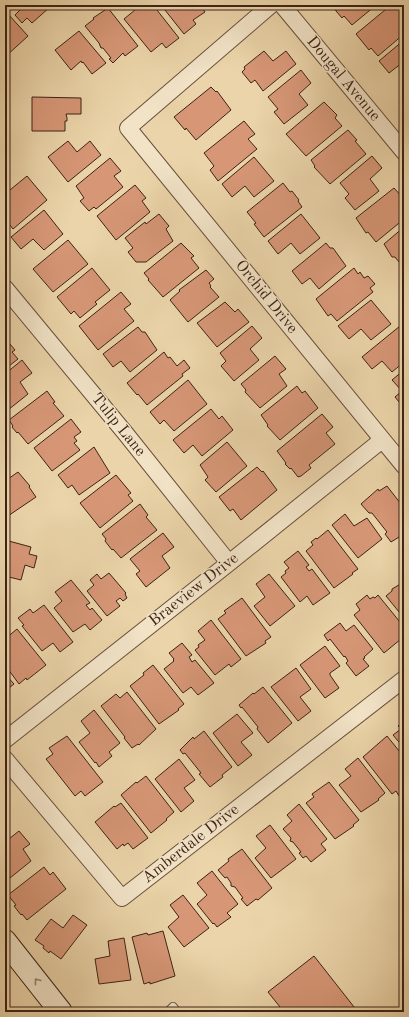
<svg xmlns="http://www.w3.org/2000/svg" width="409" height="1017" font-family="'Old Standard TT',serif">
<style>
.building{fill:#d79777;stroke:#3c2316}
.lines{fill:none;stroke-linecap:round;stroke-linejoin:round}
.service-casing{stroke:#684f3b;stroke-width:10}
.minor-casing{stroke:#684f3b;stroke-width:18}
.secondary-casing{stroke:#3c2316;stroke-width:24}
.service{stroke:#f2e3c7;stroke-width:8}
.minor{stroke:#f2e3c7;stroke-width:16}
.secondary{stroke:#f2e3c7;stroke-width:22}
.oneway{stroke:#97836e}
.labels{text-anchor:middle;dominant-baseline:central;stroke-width:3;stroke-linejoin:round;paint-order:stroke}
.street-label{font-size:16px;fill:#3c2316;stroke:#f2e3c7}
</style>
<rect width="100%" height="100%" fill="#ebd4a9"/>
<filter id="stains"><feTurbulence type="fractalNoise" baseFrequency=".005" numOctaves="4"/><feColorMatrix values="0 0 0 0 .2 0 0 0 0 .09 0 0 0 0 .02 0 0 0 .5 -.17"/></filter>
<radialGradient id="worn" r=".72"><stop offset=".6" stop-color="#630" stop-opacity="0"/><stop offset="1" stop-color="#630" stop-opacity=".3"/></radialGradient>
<path class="building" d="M15 5H49L50 7 32 23 27 18 22 23 15 15 20 10Z
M141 5H153L179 38 166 48 162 43 151 52 124 19Z
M161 5H200L205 12 193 20 196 24 184 34Z
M331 5H374L375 6 352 25 344 16 342 18Z
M391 5H395L397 8 399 6 404 12V34L378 56 371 48 369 50 356 34Z
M108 8 138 46 125 56 123 53 113 63 109 59 111 58 103 48H101L99 43 85 26 94 19 93 18Z
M8 14 28 36 5 57V17Z
M79 31 106 63 92 74 83 62 82 63 81 61 71 70 55 50Z
M404 40V65L402 63 389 73 379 61Z
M264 51 273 61 286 51 296 64 263 91 255 80 251 83 242 72 245 69 244 67Z
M301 70 311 83 299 94 308 105 284 124 274 112 278 109 268 97Z
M211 87 216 92 217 91 231 110 196 140 186 128 185 130 174 117Z
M32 97 81 98V114H66L67 118V121H65V131H32Z
M324 102 337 115 335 118 342 126 306 156 286 134Z
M244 121 255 134 248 139 257 149 218 181 210 170 214 166 204 153Z
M348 130 357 140 355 141 366 154 330 184 314 167 315 166 311 160Z
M68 141 77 152 90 141 101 155 68 182 48 157Z
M372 156 382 168 370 179 379 191 355 210 345 198 349 194 340 183Z
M254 157 274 181 254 197 245 186 232 197 222 184Z
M110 158 121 171 114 176 123 187 96 209 94 207 89 211 80 201 84 198 76 186Z
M27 176 47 200 13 229 5 219V194Z
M283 183 290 192 292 191 299 200 298 201 302 207 264 237 254 224 256 223 247 212Z
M135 185 146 198 142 201 150 212 116 240 97 216Z
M394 188 403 198 404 197V219L376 242 368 232 366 233 356 218Z
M44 210 63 234 44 250 33 239 21 249 11 237Z
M159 214 169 226 166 229 173 241 146 262H136L128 252 133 248 125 238 145 222 146 224Z
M301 214 320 238 300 254 291 243 278 254 268 241Z
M404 227V266L403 267 395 257H392L384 244Z
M68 240 88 264 53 292 33 269Z
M181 243 194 256 191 258 199 268 163 297 148 280 149 279 144 273Z
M326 243 330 248H333L346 266 319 289 310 278 302 284 292 271Z
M92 268 110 290 95 302 97 304 80 318 74 311 71 314 57 297Z
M354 268 358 274 360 272 364 278 368 276 375 284 370 288 373 292 337 321 331 314 328 316 316 299Z
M206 270 214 279 209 283 211 286 210 287 219 297 188 322 170 300 180 291 179 290Z
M121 292 131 304 124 309 134 321 98 350 79 326Z
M371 300 391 324 371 340 361 329 349 339 338 326Z
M225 302 235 312 238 309 249 322 217 347 197 323Z
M252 326 262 338 250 349 259 360 234 381 221 366 226 361 220 353Z
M400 326 404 331V362L392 372 382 361 372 369 362 357Z
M138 327 142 332H145L157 350 130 372 121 361 113 367 103 354Z
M5 338 15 350 12 352 18 359 5 369Z
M164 352 168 358 170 357 177 366 184 360 190 368 182 374 183 376 147 405 138 394 137 395 127 383Z
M275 356 286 369 279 374 287 386 260 408 245 392 246 390 241 384Z
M22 360 32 373 20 382 28 394 8 410 5 406V374Z
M404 370V408L395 397 402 391 392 380Z
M188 380 207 404 174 431 164 420 160 424 150 412Z
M297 386 302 393 305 391 318 408 280 440 267 426 268 425 261 415Z
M47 391 55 402 53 403 64 416 28 444 18 432 17 433 12 427 13 426 9 420Z
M211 409 219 419 222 416 233 430 202 456 193 445 184 453 173 440Z
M322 414 333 427 326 433 335 444 309 465 311 468 301 476 298 477 291 468 290 469 285 464 286 463 277 451Z
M71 419 81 432 74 437 77 441 74 443 80 450 52 471 34 448Z
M227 442 247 466 216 492 205 480 208 477 200 465Z
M94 447 110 473 79 495 72 485 68 488 58 475Z
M257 467 262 472 263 471 277 490 241 520 233 509 230 511 219 497Z
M18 472 30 486 29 487 36 497 5 518V481Z
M116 475 131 493 128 495 133 501 100 528 80 503Z
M387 486 404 508V534L391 542 385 534 387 532 372 513H369L361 504 378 489 379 491Z
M140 504 148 515 146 517 157 530 121 558 113 549 112 550 105 541 106 539 102 534Z
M345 514 354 526 367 518 382 539 358 558 332 525Z
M328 530 358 569 352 573 353 574 334 588 306 551 313 545 311 542 316 538 317 539Z
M163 533 174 547 162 556 170 568 146 587 136 574 140 571 130 559Z
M5 540 31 547 29 554 37 556 34 568 25 565 21 580 5 576Z
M298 551 309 565 306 567 309 571 312 569 330 593 313 605 307 596 300 602 281 577 286 573 285 571 289 568 284 562Z
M109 573 126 593 125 594 127 598 123 601 120 598 116 601 120 606 107 616 87 591 94 585 90 580 97 574 101 579Z
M269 574 295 606 270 626 254 606 265 597 256 584Z
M71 580 90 603 86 605 90 610 92 608 102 620 90 630 85 624 73 632 54 608 62 601 55 592Z
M404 582V618L386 596 392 591V589Z
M367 595 370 599 373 597 375 598 378 595 404 627V633L399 637 401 639 384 653 354 615 360 610 356 604Z
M242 598 271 637 265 641 266 643 246 656 218 619 226 613 224 611Z
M44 605 73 642 60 652 53 643 42 651 22 626 24 625 18 618 30 609 33 613Z
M211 620 241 659 231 667 229 664 215 675 195 650 199 647 198 645 205 640 198 631Z
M340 623 346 631 354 625 373 649 364 657 365 658 363 659 369 666 356 676 346 663 348 661 345 656 344 657 330 639 328 641 324 635Z
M17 629 46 665 27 680 26 678 19 684 5 665V639Z
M182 643 192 655 189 657 192 662 195 660 214 683 198 695 191 687 183 693 164 669 174 661 173 660 174 659 169 653Z
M325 646 340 666 330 673V675L339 688 325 698 300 665Z
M153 665 184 704 178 709 179 710 159 724 130 686 144 675 143 673Z
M296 668 311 689 300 697 311 711 298 721 271 687Z
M5 674 14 684 5 691Z
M263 687 292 723 268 743 257 729 258 727 242 707 241 708 239 705 253 693 254 694Z
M127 692 156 729 139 745 138 744 132 748 124 738 125 737 101 706 116 694 120 698Z
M94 710 120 743 109 752 112 756 99 767 96 762 95 763 79 742 90 733 81 721Z
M237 714 253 733 241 742 252 755 238 766 213 733Z
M404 722V748L393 735 401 729 398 726Z
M204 731 232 767 222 775 223 777 210 787 199 774 201 773 185 753 183 754 180 750 193 737 194 739Z
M67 736 103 782 85 796 81 791 75 796 46 759 53 754 49 748Z
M387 736 404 757V792L399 796 396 791 392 794 363 757Z
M358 758 385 793 378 799 379 800 361 812 339 785 351 776 345 769Z
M179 759 195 780 184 788 194 801 181 812 155 779Z
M146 776 174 812 166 819 167 820 151 833 121 795 136 782 137 783Z
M329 782 359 820 353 825 354 826 335 839 306 803 314 797 312 794Z
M121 803 148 838 133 849 128 843 124 846 123 844 117 849 95 822 114 806 115 807Z
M299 804 327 839 321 844 326 850 311 862 306 856 303 858 299 853 301 852 293 842 290 841 291 838 283 829 292 821 287 815Z
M270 825 296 859 271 878 255 858 266 848 256 836Z
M19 831 30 844 23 849 31 861 5 882V842Z
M242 849 272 888 258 900 256 899 247 906 241 899 243 898 235 887 231 886V883L227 877 225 878 218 870 229 861 228 859Z
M44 867 50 875 53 872 66 889 27 920 22 914 21 915 14 906 16 905 8 895Z
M212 871 238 904 227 913 231 917 217 927 214 923 213 924 197 904 207 895 197 883Z
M183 895 209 928 184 947 168 927 179 917 170 905Z
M73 915 87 925 61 959 50 951 49 953 43 948 44 946 35 940 51 919 63 928Z
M163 931 175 976 150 984V982L144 984 132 937 147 933 148 935Z
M124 938 131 980 99 984 95 959 110 956 108 941Z
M314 956 358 1012H284L268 992Z"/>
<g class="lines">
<defs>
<path id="service" d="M168 1012 173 1007 177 1012"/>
<path id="minor" d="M271 5 128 128 404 466
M282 5 404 152
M5 288 126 434 229 563
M5 740 229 563 382 440
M5 759 122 898 404 679"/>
<path id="secondary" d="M5 941 61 1012"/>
</defs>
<use href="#service" class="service-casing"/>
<use href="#minor" class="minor-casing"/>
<use href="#secondary" class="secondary-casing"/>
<use href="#service" class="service"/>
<use href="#minor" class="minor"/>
<use href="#secondary" class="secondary"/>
</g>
<defs><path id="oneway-chevron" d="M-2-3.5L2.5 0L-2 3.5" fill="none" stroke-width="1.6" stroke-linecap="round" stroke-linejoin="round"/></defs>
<use class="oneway" href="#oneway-chevron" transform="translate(37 981) rotate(-128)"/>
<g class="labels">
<g class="street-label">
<text transform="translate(343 79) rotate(50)">Dougal Avenue</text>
<text transform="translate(266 297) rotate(51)">Orchid Drive</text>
<text transform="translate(118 425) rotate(51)">Tulip Lane</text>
<text transform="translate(194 590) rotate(-38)">Braeview Drive</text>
<text transform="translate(191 844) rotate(-38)">Amberdale Drive</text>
</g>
</g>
<rect width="409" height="1017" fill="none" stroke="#ebd4a9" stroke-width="20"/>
<rect x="6" y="6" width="397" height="1005" fill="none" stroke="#3c2316" stroke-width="2"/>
<rect x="10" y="10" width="389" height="997" fill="none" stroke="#3c2316"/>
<rect width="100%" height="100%" filter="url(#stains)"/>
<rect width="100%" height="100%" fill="url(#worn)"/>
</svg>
